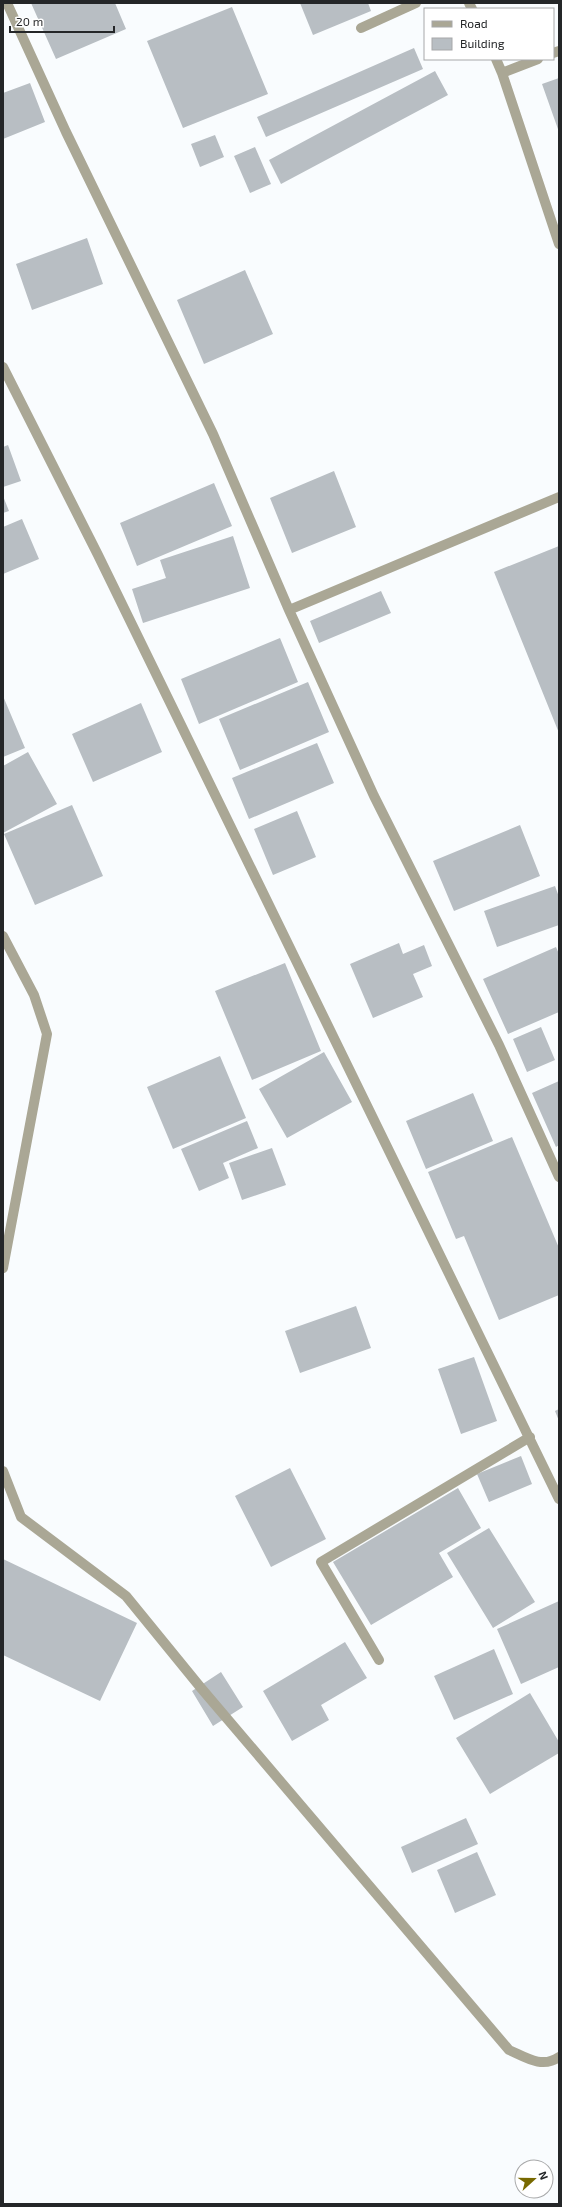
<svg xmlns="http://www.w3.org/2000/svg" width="562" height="2207" font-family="'Exo 2',sans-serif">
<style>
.building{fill:#b8bec3}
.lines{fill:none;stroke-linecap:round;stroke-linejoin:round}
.minor{stroke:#aaa795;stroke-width:10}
</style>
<rect width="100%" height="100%" fill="#f9fcfe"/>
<path class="building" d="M31 3H115L126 29 56 59Z
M300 3H368L371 11 313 35Z
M232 7 268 94 183 128 147 41Z
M414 48 423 69 266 137 257 117Z
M435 71 448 95 281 184 269 160Z
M559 78V132L542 84Z
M30 83 45 122 3 139V93Z
M215 135 224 157 200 167 191 144Z
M255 147 271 184 250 193 234 156Z
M87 238 103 284 32 310 16 264Z
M245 270 273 334 204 364 177 300Z
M8 445 21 481 3 487V447Z
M334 471 356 527 292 553 270 498Z
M214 483 232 526 137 566 120 523Z
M3 496 9 511 3 513Z
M22 519 39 559 3 574V527Z
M233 536 250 588 143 623 132 589 166 578 160 560Z
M559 546V733L494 572Z
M381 591 391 613 319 643 310 621Z
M280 638 298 682 199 724 181 679Z
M308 682 329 732 240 770 219 719Z
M3 696 25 748 3 757Z
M141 703 162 752 93 782 72 734Z
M317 743 334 783 249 819 232 778Z
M28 752 57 804 3 833V766Z
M72 805 103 876 35 905 4 834Z
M297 811 316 857 273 875 254 829Z
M520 825 540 876 454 911 433 861Z
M555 886 559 897V925L497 947 484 911Z
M399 943 403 954 424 945 432 966 413 974 423 997 373 1018 350 964Z
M556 947 559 954V1012L508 1034 483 979Z
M285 963 321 1051 252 1080 215 991Z
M541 1027 555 1060 527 1072 513 1039Z
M324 1052 352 1102 287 1138 259 1089Z
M220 1056 246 1118 173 1149 147 1087Z
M559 1081V1145L556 1147 532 1093Z
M473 1093 493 1141 426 1169 406 1121Z
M247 1121 258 1148 223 1163 229 1178 199 1191 181 1149Z
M512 1137 559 1248V1295L499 1320 464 1236 456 1239 428 1172Z
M272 1148 286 1185 242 1200 229 1163Z
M356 1306 371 1348 300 1373 285 1331Z
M474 1357 497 1421 461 1434 438 1369Z
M559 1409V1421L555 1411Z
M521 1456 532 1484 489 1502 477 1474Z
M290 1468 326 1539 271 1567 235 1496Z
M458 1488 481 1528 439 1553 453 1577 371 1625 333 1562Z
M489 1528 535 1602 493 1628 447 1553Z
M3 1559 137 1623 100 1701 3 1655Z
M559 1601V1667L521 1684 497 1629Z
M345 1642 367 1678 321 1705 329 1720 292 1741 263 1691Z
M494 1649 513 1694 454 1720 434 1676Z
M221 1672 243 1707 213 1726 192 1691Z
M530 1693 559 1742V1753L490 1794 456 1738Z
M466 1818 478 1844 412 1873 401 1847Z
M477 1852 496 1895 455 1913 437 1870Z"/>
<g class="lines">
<path class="minor" d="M7 3 66 132 213 434 289 610 374 796 499 1045 559 1177
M469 3 472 9
M361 28 416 3
M553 53 559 51
M496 59 502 73
M538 59 502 73 559 244
M3 367 98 555 559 1499
M289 610 559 497
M3 936 34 995 47 1034 3 1268
M3 1471 21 1517 126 1596 201 1688 509 2050C525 2057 542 2069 559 2057
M379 1660 321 1562 530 1437"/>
</g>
<rect width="562" height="2207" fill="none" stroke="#242628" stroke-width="8"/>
<rect x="424" y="8" width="130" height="52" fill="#ffffff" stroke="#a7a8a9"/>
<rect x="432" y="21" width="20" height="6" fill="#aaa795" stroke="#a7a8a9"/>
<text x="460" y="28" font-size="12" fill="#242628">Road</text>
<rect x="432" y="38" width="20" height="12" fill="#b8bec3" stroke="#a7a8a9"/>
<text x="460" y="48" font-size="12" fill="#242628">Building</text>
<g transform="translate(534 2179) rotate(69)"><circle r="19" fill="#ffffff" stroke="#a7a8a9"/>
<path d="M0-3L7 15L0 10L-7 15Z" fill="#786900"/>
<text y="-6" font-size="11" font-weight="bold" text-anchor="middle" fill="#242628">N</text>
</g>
<path d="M10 26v6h104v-6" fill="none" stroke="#242628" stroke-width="2"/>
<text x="16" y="26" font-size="12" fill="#242628" stroke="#ffffff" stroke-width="3" paint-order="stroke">20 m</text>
</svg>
